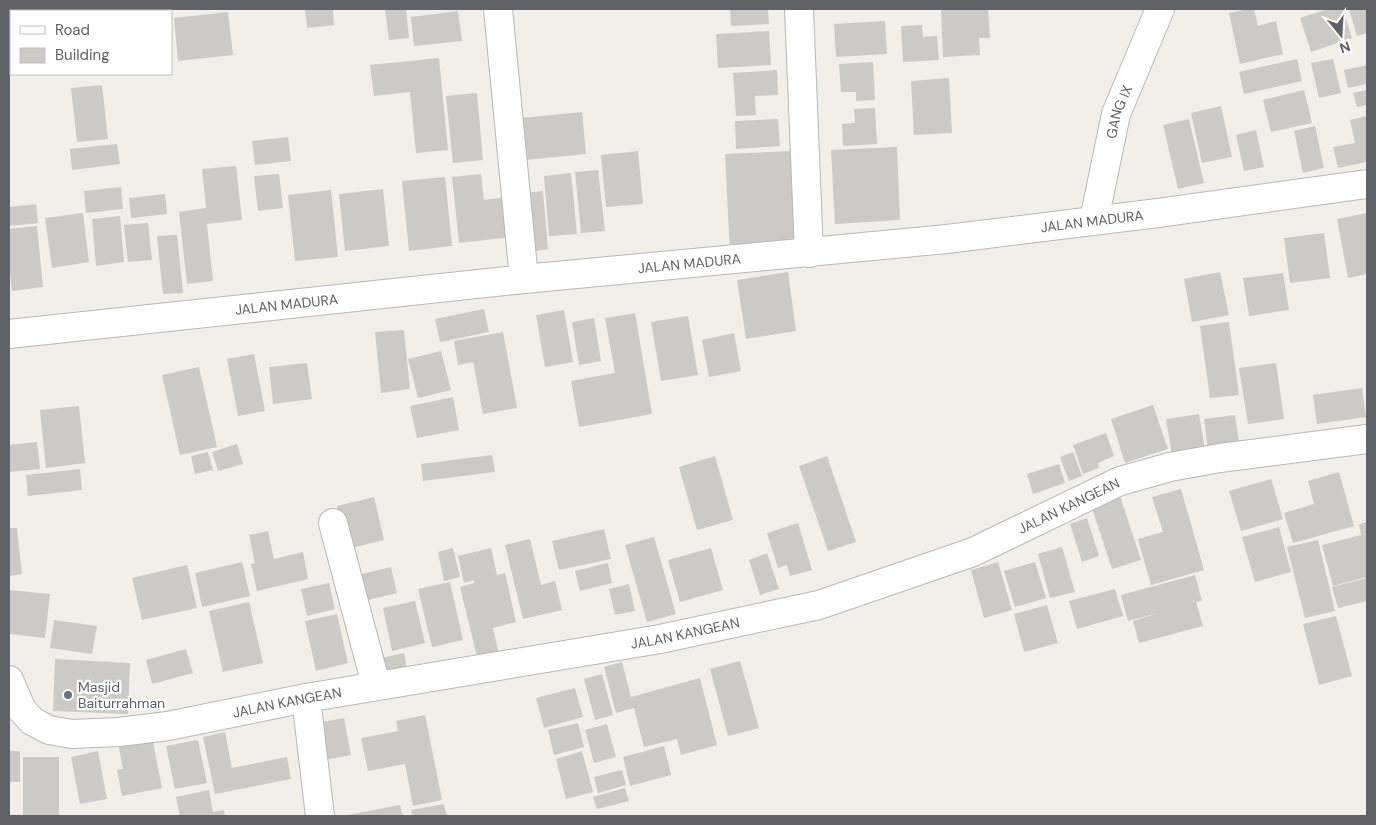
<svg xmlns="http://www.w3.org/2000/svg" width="1376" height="825" font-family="'DM Sans',sans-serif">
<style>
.building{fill:#cccac5}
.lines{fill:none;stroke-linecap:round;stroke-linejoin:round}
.minor-casing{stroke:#b5b8bc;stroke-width:30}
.minor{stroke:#fff;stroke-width:28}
.worship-dot{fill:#6b7280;stroke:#fff;stroke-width:2}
.labels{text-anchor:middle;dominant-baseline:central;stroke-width:4.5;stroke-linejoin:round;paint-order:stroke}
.street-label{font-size:14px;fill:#5f6368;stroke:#fff}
.worship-label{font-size:14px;fill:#5b616d;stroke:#fff;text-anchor:start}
</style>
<rect width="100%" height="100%" fill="#f1efe8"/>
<path class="building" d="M305 9H333L334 25 307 28Z
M385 9H406L409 38 389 40Z
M730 9H768L769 24 731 26Z
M941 9H988L990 38H979L980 55 943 57Z
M1248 9H1254L1258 26 1276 21 1283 54 1240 64 1229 13Z
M1329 9H1343L1352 38 1311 52 1300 18Z
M1349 9H1367V33L1357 36Z
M458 11 462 41 414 46 411 17Z
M228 12 233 55 178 61 174 18Z
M885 21 887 54 836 57 834 24Z
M922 25 923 37 937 36 939 60 903 62 901 26Z
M769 31 771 65 718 68 716 34Z
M439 58 448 150 416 153 410 92 374 96 370 65Z
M1297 59 1302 81 1244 94 1239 72Z
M1333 59 1341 93 1319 98 1311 63Z
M873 62 875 100 856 101V92H841L839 64Z
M1367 65V84L1348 88 1344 70Z
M777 70 778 95 755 96 756 115 736 116 733 73Z
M949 78 952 133 914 135 911 81Z
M102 85 108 139 77 142 71 88Z
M1304 90 1312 123 1271 132 1263 100Z
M1367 90V105L1357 107 1353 93Z
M477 93 483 160 453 163 446 96Z
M1221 106 1232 157 1202 163 1191 113Z
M875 108 877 144 843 146 842 124 855 123 854 109Z
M582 112 586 154 525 160 521 118Z
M1367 116V162L1338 168 1333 147 1355 143 1350 120Z
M778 119 780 146 736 149 735 121Z
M1189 119 1204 183 1178 189 1163 125Z
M1315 126 1324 168 1303 173 1294 131Z
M1256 130 1264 167 1244 171 1236 135Z
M288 137 291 161 255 165 252 141Z
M117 144 120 164 72 170 70 149Z
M897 147 900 220 835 224 831 150Z
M638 151 643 204 606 207 601 155Z
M792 151 797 250 730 253 725 154Z
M236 166 242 220 207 224 213 281 187 284 179 212 206 208 202 169Z
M598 170 605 231 581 233 575 172Z
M571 173 577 234 549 236 544 176Z
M279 174 283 208 258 211 254 176Z
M481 174 484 200 508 197 513 237 459 243 452 177Z
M445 177 452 246 409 251 402 181Z
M121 187 123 209 86 213 84 191Z
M383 189 389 246 345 251 339 194Z
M331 190 338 257 295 261 288 195Z
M543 191 548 249 529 252 523 193Z
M165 194 167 214 131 218 129 198Z
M36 204 38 223 9 226V207Z
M83 213 89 262 52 268 45 218Z
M1367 213V274L1348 278 1337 219Z
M120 216 124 262 96 266 92 219Z
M148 223 152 260 128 262 124 225Z
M37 226 43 287 12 291 9 262V229Z
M1324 233 1330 278 1290 283 1284 238Z
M177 235 183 293 163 294 157 236Z
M788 272 796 331 746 339 737 280Z
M1220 272 1229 315 1192 322 1184 279Z
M1283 273 1289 310 1249 316 1243 278Z
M484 309 489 332 440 342 435 319Z
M564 310 573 362 545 367 536 315Z
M635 313 652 414 579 427 571 381 615 373 605 318Z
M688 316 698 375 661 381 651 322Z
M594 318 601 361 579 365 572 322Z
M1229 322 1239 395 1210 398 1200 326Z
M404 330 410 389 381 393 375 332Z
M503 332 517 408 483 414 473 362 458 365 454 341Z
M734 333 741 371 709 377 702 340Z
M441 351 451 390 418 398 408 359Z
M254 354 265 411 238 416 227 359Z
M307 363 312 399 273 404 269 367Z
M1276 363 1284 419 1248 424 1239 368Z
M199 367 217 447 180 455 162 375Z
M1362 388 1366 417 1317 424 1313 395Z
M453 397 459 430 417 438 410 406Z
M1153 405 1168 449 1125 463 1111 419Z
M79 406 85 463 46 468 40 410Z
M1199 414 1205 450 1172 455 1166 419Z
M1235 415 1239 443 1208 448 1204 419Z
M1106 433 1114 456 1098 463 1099 468 1083 474 1073 445Z
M37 442 40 469 9 472V445Z
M237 444 243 464 218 471 212 452Z
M208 452 213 470 195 474 191 456Z
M1073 452 1082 476 1069 481 1060 457Z
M492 455 495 472 423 481 421 464Z
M715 456 733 520 697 530 679 467Z
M827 456 856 542 828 551 799 466Z
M1059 464 1065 483 1033 494 1027 474Z
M80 469 82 490 28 496 26 475Z
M1339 472 1354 526 1293 543 1284 513 1314 504 1308 481Z
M1271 479 1283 519 1241 531 1229 491Z
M1181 489 1204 570 1151 585 1138 539 1163 532 1152 497Z
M1120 496 1141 560 1112 569 1091 505Z
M374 497 384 540 343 550 342 528 337 506Z
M1087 518 1099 556 1082 562 1070 524Z
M1367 522V577L1333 586 1322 545 1361 535 1359 524Z
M798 523 812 570 790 576 787 565 778 568 767 533Z
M1279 527 1291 572 1255 582 1242 537Z
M9 528H17L22 574 9 576Z
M604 529 611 559 559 570 552 541Z
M268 531 274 559 303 552 308 579 257 591 251 564 255 563 249 535Z
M654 537 676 614 647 622 625 545Z
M530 539 541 585 555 581 562 610 523 619 505 545Z
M1318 540 1335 611 1305 618 1287 547Z
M1062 547 1075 592 1050 598 1038 554Z
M453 548 460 577 444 581 438 552Z
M491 548 497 575 505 573 516 622 493 628 499 655 478 661 460 587 474 583V580L464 583 458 556Z
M711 548 723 590 680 602 668 560Z
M767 553 779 589 760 595 749 560Z
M242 562 250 596 202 607 195 573Z
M998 562 1012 610 984 618 971 570Z
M1035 562 1046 598 1015 607 1004 571Z
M608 563 612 583 580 591 575 571Z
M187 565 197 608 142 620 132 578Z
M391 567 397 593 356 603 350 577Z
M1195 575 1202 601 1196 602 1203 626 1139 643 1133 621 1158 613 1128 621 1121 595Z
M1367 578V601L1338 608 1332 587Z
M450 582 463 640 432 647 418 589Z
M329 583 335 609 307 616 301 589Z
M629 584 635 611 615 615 609 589Z
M1115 589 1123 616 1077 629 1069 601Z
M9 590 50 594 45 638 9 634Z
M415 601 425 643 392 651 383 608Z
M249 602 263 663 223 672 209 611Z
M1047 605 1058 643 1024 652 1014 614Z
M337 614 348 663 316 671 305 621Z
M1336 616 1352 676 1319 685 1303 624Z
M54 620 97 626 92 654 50 648Z
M186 649 193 673 152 684 146 660Z
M404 653 407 668 375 675 372 660Z
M55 659 130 663 128 714 53 711Z
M740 661 759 728 728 736 710 669Z
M622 662 631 697 700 678 717 745 681 755 677 739 644 747 634 708 616 713 604 667Z
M602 674 613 715 595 720 584 679Z
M575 688 583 717 544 728 536 698Z
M425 715 442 800 413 806 405 764 368 771 361 738 398 731 396 721Z
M344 718 351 755 319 761 312 724Z
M578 723 584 747 554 755 548 730Z
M607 724 616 757 594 763 585 730Z
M225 732 232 768 287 757 291 779 215 794 203 737Z
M152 737 162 788 122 796 117 770 123 769 118 743Z
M198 740 207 783 175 789 166 746Z
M664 746 671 775 630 786 623 757Z
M9 751H20V782H9Z
M98 751 107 799 80 804 71 757Z
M582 751 593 792 566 799 556 759Z
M23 757H59V816H23Z
M622 770 626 785 598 793 594 777Z
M625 788 629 801 597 809 593 797Z
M209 790 213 812 224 810 225 816H180L176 797Z
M444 804 447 816H413L411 810Z
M400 805 403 816H348V815Z"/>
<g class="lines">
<defs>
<g id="minor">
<path d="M498 9 524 279"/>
<path d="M799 9 809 253"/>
<path id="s1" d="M1094 220 1116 114 1160 9"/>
<path id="s2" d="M9 334 524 279 947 239 1158 213 1367 184"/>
<path d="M333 523 376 685"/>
<path id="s3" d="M9 680 22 710 32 721 49 730 72 734 119 732 168 726 306 698 660 639 819 605 973 552 1120 481 1170 467 1220 458 1367 439"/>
<path d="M306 698 320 816"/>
</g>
</defs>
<use href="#minor" class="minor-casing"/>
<use href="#minor" class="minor"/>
</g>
<circle class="worship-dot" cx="68" cy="695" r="5"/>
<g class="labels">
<g class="street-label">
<text stroke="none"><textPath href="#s1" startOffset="111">GANG IX</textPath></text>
<text stroke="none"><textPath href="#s2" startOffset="1089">JALAN MADURA</textPath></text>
<text stroke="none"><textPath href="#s2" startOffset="684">JALAN MADURA</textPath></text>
<text stroke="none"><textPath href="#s2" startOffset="279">JALAN MADURA</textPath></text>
<text stroke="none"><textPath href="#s3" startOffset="1118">JALAN KANGEAN</textPath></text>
<text stroke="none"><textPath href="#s3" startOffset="712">JALAN KANGEAN</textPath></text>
<text stroke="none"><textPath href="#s3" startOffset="308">JALAN KANGEAN</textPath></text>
</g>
<g class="worship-label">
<text x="78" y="687">Masjid<tspan x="78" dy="16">Baiturrahman</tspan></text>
</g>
</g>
<rect width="1376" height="825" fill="none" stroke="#5f6368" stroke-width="20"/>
<rect x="10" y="10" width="162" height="65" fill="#ffffff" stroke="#bfc1c3"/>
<rect x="20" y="26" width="25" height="8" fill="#ffffff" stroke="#bfc1c3"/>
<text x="55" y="35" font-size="15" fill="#5f6368">Road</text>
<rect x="20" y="48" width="25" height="15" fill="#cccac5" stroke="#bfc1c3"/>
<text x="55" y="60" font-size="15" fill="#5f6368">Building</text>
<g transform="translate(1341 35) rotate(162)" stroke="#ffffff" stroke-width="4" paint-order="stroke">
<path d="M0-4L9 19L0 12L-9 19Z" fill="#5f6368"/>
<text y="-8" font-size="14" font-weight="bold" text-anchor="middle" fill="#5f6368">N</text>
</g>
</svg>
